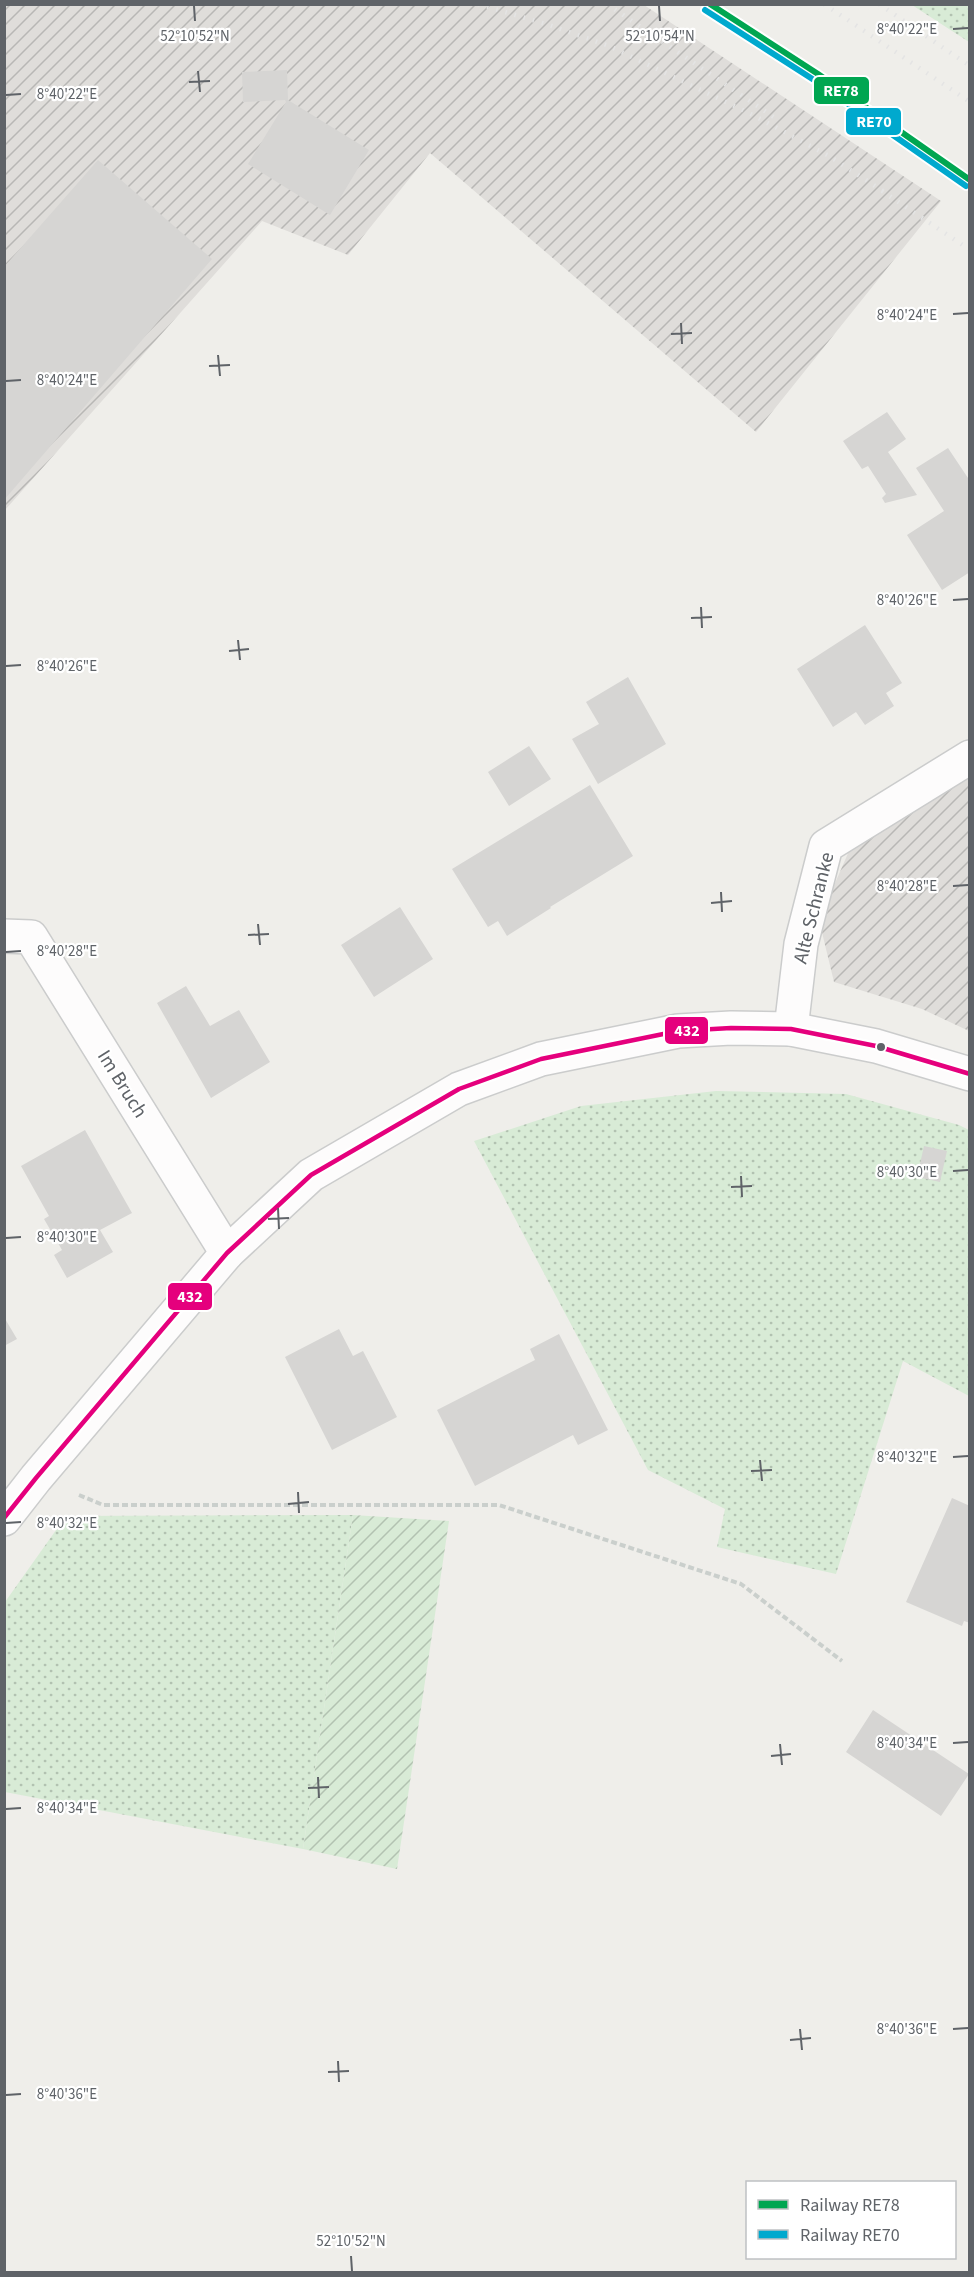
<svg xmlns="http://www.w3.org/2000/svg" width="974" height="2277" font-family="'Source Sans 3',sans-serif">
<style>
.industrial{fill:url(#industrial-furrows)}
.grass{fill:url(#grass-dots)}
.garden{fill:url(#garden-furrows)}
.building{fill:#d6d5d3}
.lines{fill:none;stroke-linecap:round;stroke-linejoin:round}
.minor-casing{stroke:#cbcccc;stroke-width:36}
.tertiary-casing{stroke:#cbcccc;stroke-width:36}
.path{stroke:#cacfcc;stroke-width:4;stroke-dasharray:6 3;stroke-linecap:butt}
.minor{stroke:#fdfcfc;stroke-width:33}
.tertiary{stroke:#fdfcfc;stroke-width:33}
.rail{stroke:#e4e4e4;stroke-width:4.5;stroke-dasharray:1.5 8;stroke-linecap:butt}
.bus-1-casing{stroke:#fff;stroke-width:9}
.bus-1{stroke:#e5007d;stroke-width:4.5}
.rail-1-casing{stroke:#fff;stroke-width:10}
.rail-2-casing{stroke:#fff;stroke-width:10}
.rail-1{stroke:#00a651;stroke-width:6}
.rail-2{stroke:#00a9ce;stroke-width:6}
.ticks{fill:none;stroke:#5f6368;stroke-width:2}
.bus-dot{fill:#5f6368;stroke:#fff;stroke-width:2}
.labels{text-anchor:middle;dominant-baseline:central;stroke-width:4.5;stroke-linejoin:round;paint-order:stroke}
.street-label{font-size:20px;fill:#5f6368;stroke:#fff}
.ticks-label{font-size:15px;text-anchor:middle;fill:#5f6368;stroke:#fff;stroke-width:4.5;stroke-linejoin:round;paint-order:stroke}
.line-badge{stroke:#fff;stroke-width:2}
.badge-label{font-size:16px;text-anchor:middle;font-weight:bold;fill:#fff}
</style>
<defs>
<pattern id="industrial-furrows" width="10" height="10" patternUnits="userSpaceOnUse" patternTransform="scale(1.5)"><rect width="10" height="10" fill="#dfddda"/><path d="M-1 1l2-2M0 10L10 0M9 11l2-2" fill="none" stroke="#b8b7b5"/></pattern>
<pattern id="grass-dots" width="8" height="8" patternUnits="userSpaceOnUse" patternTransform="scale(1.5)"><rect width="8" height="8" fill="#d8ebd6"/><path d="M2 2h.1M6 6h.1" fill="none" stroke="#b2c2b1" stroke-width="1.8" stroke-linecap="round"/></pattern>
<pattern id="garden-furrows" width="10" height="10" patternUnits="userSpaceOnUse" patternTransform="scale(1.5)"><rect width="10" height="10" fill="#d8ebd6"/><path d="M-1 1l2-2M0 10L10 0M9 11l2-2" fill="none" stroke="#b2c2b1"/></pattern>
</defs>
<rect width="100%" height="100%" fill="#efeeea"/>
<path class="industrial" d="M5 5H644L941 201 756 432 430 153 348 255 262 221 5 510Z
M969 777V1031L922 1009 834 982 819 920 849 851Z"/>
<path class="grass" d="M912 5H969V42Z
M716 1091 846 1094 959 1125 969 1130V1396L903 1361 836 1574 717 1547 725 1509 648 1470 474 1141 581 1106Z
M353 1515 303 1849 5 1792V1602L66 1516Z"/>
<path class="garden" d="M353 1515 449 1521 397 1869 303 1849Z"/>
<path class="building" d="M287 70 288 100 369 150 330 215 248 164 286 102 285 100 243 102 242 72Z
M98 160 212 259 4 500V267Z
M887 412 906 439 888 452 917 495 885 503 882 498 886 494 868 466 862 469 843 441Z
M948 448 970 481V572L942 590 907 535 944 511 916 468Z
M865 625 902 683 886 693 894 706 865 725 856 712 833 727 797 669Z
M628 677 666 744 598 784 572 739 599 724 586 702Z
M529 746 551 779 509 806 488 772Z
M590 785 633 856 550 907 551 908 507 936 498 921 488 927 452 869Z
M400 907 433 959 374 997 341 945Z
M186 986 210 1026 239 1010 270 1062 211 1098 157 1003Z
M85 1130 132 1213 100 1230 113 1252 67 1278 54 1255 62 1250 44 1219 49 1216 21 1166Z
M924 1146 947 1151 940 1182 917 1177Z
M4 1317 17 1339 4 1346Z
M339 1329 353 1356 363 1351 397 1417 332 1450 285 1357Z
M559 1334 608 1430 578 1445 573 1435 475 1486 437 1410 535 1360 530 1349Z
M952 1498 970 1506V1623L964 1621 962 1626 906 1602Z
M873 1710 969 1774 941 1816 846 1752Z"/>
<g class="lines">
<defs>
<path id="minor" d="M4 936 31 937 227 1253
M791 1029 801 944 826 846 970 757"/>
<path id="tertiary" d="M4 1519 36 1478 227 1253 311 1175 459 1089 541 1059 678 1031 731 1028 791 1029 876 1046 970 1074"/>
</defs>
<use href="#minor" class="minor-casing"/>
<use href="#tertiary" class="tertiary-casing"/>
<path class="path" d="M79 1495 103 1505H499L741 1584 842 1661"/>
<use href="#minor" class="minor"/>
<use href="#tertiary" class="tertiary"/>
<path class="rail" d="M478 4 549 25 609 46 753 115 829 156 889 195
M607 4 778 120
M824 4 970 102
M879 4 970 66
M882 191 970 250"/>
<defs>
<path id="bus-1" d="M4 1518 36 1478 227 1253 311 1175 459 1089 541 1059 678 1031 731 1028 791 1029 876 1046 970 1074"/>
</defs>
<use href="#bus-1" class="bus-1-casing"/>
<use href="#bus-1" class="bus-1"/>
<defs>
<path id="rail-1" d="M710 4 818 74 970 180"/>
<path id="rail-2" d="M705 10 814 80 966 186"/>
</defs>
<use href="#rail-1" class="rail-1-casing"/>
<use href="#rail-2" class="rail-2-casing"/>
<use href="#rail-1" class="rail-1"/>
<use href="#rail-2" class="rail-2"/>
</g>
<path class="ticks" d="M194 6 195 21M659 6 660 21M953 29 968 28M198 71 200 92M189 82 210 81M6 95 21 94M953 314 968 313M681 323 682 344M671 334 692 333M218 355 220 376M209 366 230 365M6 381 21 380M953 600 968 599M701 607 702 628M691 618 712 617M238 640 240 660M229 651 249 649M6 666 21 665M953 886 968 885M721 892 722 912M711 903 732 901M258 924 260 945M248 935 269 934M6 952 21 951M953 1171 968 1170M741 1176 742 1197M731 1187 752 1186M278 1208 279 1229M268 1219 289 1218M6 1238 21 1237M953 1457 968 1456M760 1460 762 1481M751 1471 772 1470M298 1492 299 1513M288 1504 309 1502M6 1523 21 1522M953 1743 968 1742M780 1744 782 1765M771 1756 791 1754M318 1777 319 1798M308 1788 329 1787M6 1809 21 1808M800 2029 802 2050M953 2029 968 2028M790 2040 811 2038M338 2061 339 2082M328 2072 349 2071M6 2095 21 2094M351 2256 352 2271"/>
<circle class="bus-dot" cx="881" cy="1047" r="5"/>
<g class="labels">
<g class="street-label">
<text transform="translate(814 908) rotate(-76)">Alte Schranke</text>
<text transform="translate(122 1084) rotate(58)">Im Bruch</text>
</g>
</g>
<g class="ticks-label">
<text x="907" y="34">8°40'22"E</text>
<text x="195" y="41">52°10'52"N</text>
<text x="660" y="41">52°10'54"N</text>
<text x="67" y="99">8°40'22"E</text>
<text x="907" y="320">8°40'24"E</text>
<text x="67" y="385">8°40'24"E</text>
<text x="907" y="605">8°40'26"E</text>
<text x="67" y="671">8°40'26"E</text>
<text x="907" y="891">8°40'28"E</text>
<text x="67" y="956">8°40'28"E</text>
<text x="907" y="1177">8°40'30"E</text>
<text x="67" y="1242">8°40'30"E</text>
<text x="907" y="1462">8°40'32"E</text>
<text x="67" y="1528">8°40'32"E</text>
<text x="907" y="1748">8°40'34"E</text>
<text x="67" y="1813">8°40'34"E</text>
<text x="907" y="2034">8°40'36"E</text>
<text x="67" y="2099">8°40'36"E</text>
<text x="351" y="2246">52°10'52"N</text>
</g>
<g class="line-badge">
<rect x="813" y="76" width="57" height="29" rx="6" fill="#00a651"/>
<rect x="845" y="107" width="57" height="29" rx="6" fill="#00a9ce"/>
<rect x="664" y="1016" width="45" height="29" rx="6" fill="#e5007d"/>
<rect x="167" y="1282" width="46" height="29" rx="6" fill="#e5007d"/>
</g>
<g class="badge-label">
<text x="841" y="96">RE78</text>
<text x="874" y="127">RE70</text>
<text x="687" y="1036">432</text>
<text x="190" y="1302">432</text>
</g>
<rect width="974" height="2277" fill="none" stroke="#5f6368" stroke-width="12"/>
<rect x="746" y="2181" width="210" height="78" fill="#ffffff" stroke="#bfc1c3" stroke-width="1.5"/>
<rect x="758" y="2200" width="30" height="9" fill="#00a651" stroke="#bfc1c3" stroke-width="1.5"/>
<text x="800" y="2211" font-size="18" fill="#5f6368">Railway RE78</text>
<rect x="758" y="2230" width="30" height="9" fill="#00a9ce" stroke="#bfc1c3" stroke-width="1.5"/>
<text x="800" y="2241" font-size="18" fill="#5f6368">Railway RE70</text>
</svg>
